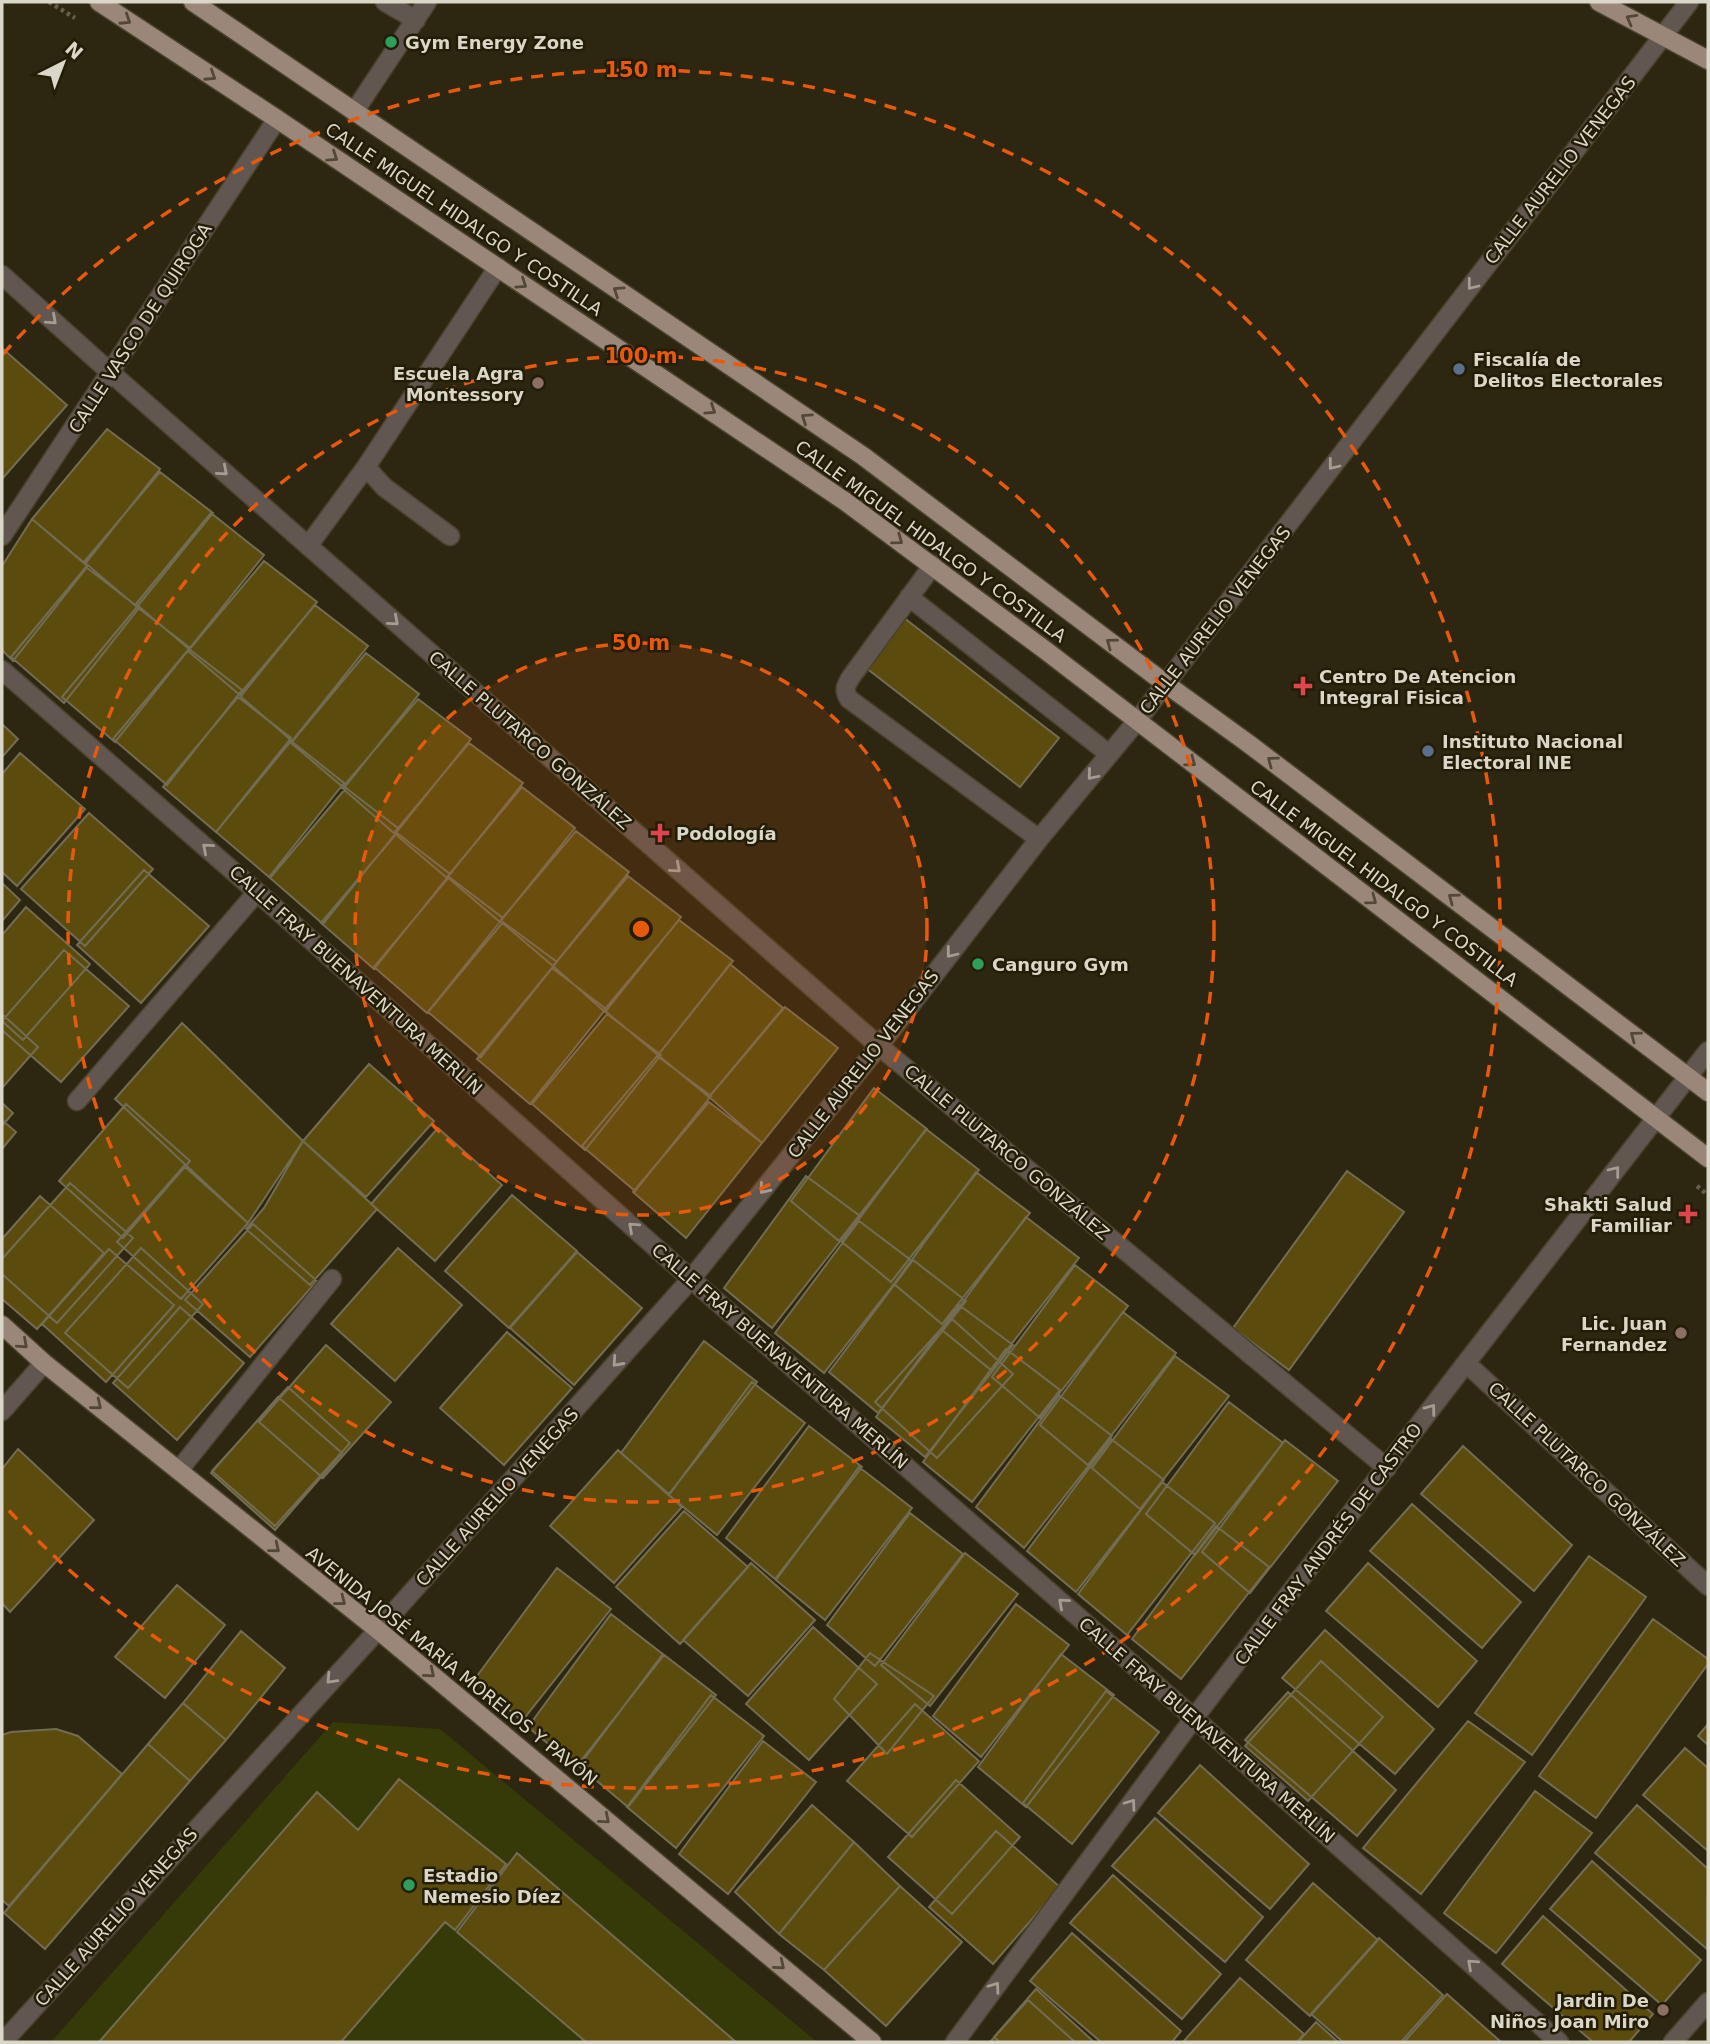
<svg xmlns="http://www.w3.org/2000/svg" width="1710" height="2044" font-family="'DejaVu Sans',sans-serif">
<style>
.green{fill:#353a08}
.building{fill:#5b4c0e;stroke:#736c54;stroke-width:2}
.lines{fill:none;stroke-linecap:round;stroke-linejoin:round}
.minor-casing{stroke:#49422d;stroke-width:21}
.major-casing{stroke:#49422d;stroke-width:21}
.path{stroke:#645e4a;stroke-width:4.5;stroke-dasharray:3.5 3.5;stroke-linecap:butt}
.minor{stroke:#615750;stroke-width:18}
.major{stroke:#9a8779;stroke-width:18}
.oneway{stroke:#534735}
.oneway2{stroke:#a49d92}
.ring{fill:none;stroke:#e8590c;stroke-width:3.5;stroke-dasharray:12 9}
.leisure-dot{fill:#2e9e5b;stroke:#231d07;stroke-width:2.5}
.service-dot{fill:#5c6f8a;stroke:#231d07;stroke-width:2.5}
.education-dot{fill:#8d6e63;stroke:#231d07;stroke-width:2.5}
.health-dot{fill:#e0444e;stroke:#231d07;stroke-width:2.5}
.labels{text-anchor:middle;dominant-baseline:central;stroke-width:5;stroke-linejoin:round;paint-order:stroke}
.poi-label{font-size:18px;font-weight:bold;fill:#dad6c8;stroke:#231d07;text-anchor:start}
.street-label{font-size:18px;fill:#dad6c8;stroke:#231d07}
.centre{fill:#e8590c;stroke:#231d07;stroke-width:3.5}
.ring-label{font-size:21px;text-anchor:middle;font-weight:bold;fill:#e8590c;stroke:#231d07;stroke-width:5;stroke-linejoin:round;paint-order:stroke}
</style>
<rect width="100%" height="100%" fill="#2d2610"/>
<path class="green" d="M333 1722 440 1729 817 2042H51Z"/>
<path class="building" d="M3 349 67 405 2 479V350Z
M107 429 160 469 85 564 32 519Z
M160 472 213 513 137 607 84 562Z
M211 513 264 555 189 649 136 604Z
M32 519 88 566 13 661 2 650V566Z
M264 561 317 602 241 696 188 651Z
M86 567 139 608 64 703 11 657Z
M315 605 368 646 292 741 239 695Z
M137 607 190 648 115 742 62 697Z
M899 614 1059 738 1020 787 861 664Z
M189 649 242 690 167 785 113 739Z
M366 653 419 694 344 788 291 743Z
M238 697 291 738 216 832 163 787Z
M418 699 471 739 395 834 342 788Z
M2 724 18 739 2 757Z
M291 741 344 783 269 877 216 832Z
M469 743 523 783 447 878 394 833Z
M20 753 85 809 17 886 2 872V774Z
M522 787 575 828 500 922 447 877Z
M346 788 399 829 323 924 270 878Z
M89 813 153 869 85 946 21 889Z
M576 831 629 872 553 966 500 921Z
M397 833 450 874 374 969 321 923Z
M144 870 209 926 141 1003 77 945Z
M628 876 681 917 605 1012 553 966Z
M449 877 503 918 427 1013 374 967Z
M2 883 20 900 2 921Z
M26 907 90 964 23 1040 2 1021V935Z
M679 920 733 961 658 1055 604 1010Z
M503 922 557 962 481 1057 428 1012Z
M64 950 129 1006 61 1082 2 1030V1021Z
M730 964 783 1008 709 1097 658 1055Z
M552 968 606 1009 530 1104 477 1059Z
M785 1007 838 1048 762 1143 709 1097Z
M2 1014 38 1047 2 1088Z
M607 1014 661 1055 585 1150 532 1104Z
M182 1023 303 1141 248 1223 115 1099Z
M657 1056 711 1096 635 1191 582 1146Z
M369 1064 434 1121 366 1197 303 1141Z
M874 1088 927 1129 839 1241 791 1201Z
M709 1102 762 1143 686 1238 633 1192Z
M2 1103 13 1113 2 1126Z
M126 1104 190 1161 123 1238 59 1181Z
M2 1120 16 1132 2 1149Z
M438 1128 502 1185 435 1261 371 1204Z
M926 1129 979 1170 891 1282 842 1242Z
M303 1141 377 1209 310 1285 246 1229 264 1208Z
M184 1166 248 1223 181 1299 117 1242Z
M1347 1171 1404 1212 1289 1370 1233 1328Z
M976 1172 1030 1213 942 1324 894 1284Z
M806 1176 860 1216 772 1328 724 1288Z
M70 1183 133 1238 57 1323 2 1274V1259Z
M512 1195 577 1251 509 1328 445 1271Z
M40 1196 104 1253 37 1329 2 1299V1239Z
M1026 1217 1079 1258 991 1370 942 1330Z
M859 1221 912 1261 824 1373 775 1333Z
M253 1224 317 1281 250 1357 185 1300Z
M141 1248 203 1304 128 1388 65 1333Z
M398 1248 462 1305 395 1381 331 1324Z
M109 1249 174 1305 106 1382 42 1324Z
M577 1252 642 1308 574 1385 510 1328Z
M913 1260 966 1301 878 1413 829 1372Z
M1075 1265 1128 1306 1040 1418 992 1377Z
M959 1305 1013 1345 925 1457 876 1417Z
M180 1307 244 1363 177 1440 113 1383Z
M1123 1312 1176 1353 1088 1465 1040 1425Z
M951 1318 1013 1374 937 1458 875 1402Z
M507 1332 572 1388 504 1465 440 1408Z
M704 1341 757 1382 669 1494 621 1453Z
M326 1345 391 1402 323 1478 259 1422Z
M1006 1349 1060 1390 972 1502 923 1462Z
M1175 1356 1229 1396 1140 1509 1092 1468Z
M752 1382 805 1423 717 1535 669 1495Z
M288 1387 350 1443 275 1526 212 1471Z
M1059 1395 1112 1436 1024 1548 976 1507Z
M278 1397 342 1453 275 1530 211 1473Z
M1229 1402 1283 1443 1195 1555 1146 1514Z
M809 1426 862 1467 775 1579 726 1538Z
M1111 1439 1164 1480 1076 1592 1027 1551Z
M1285 1440 1338 1481 1250 1593 1202 1552Z
M1463 1446 1572 1545 1534 1591 1421 1494Z
M18 1449 94 1520 10 1612 2 1603V1469Z
M618 1450 682 1507 614 1583 550 1526Z
M859 1467 912 1508 825 1620 776 1580Z
M1162 1482 1215 1523 1127 1635 1078 1594Z
M1412 1504 1521 1602 1482 1648 1370 1551Z
M684 1511 748 1567 680 1644 616 1587Z
M910 1513 963 1554 875 1666 827 1625Z
M1216 1526 1269 1567 1181 1679 1132 1639Z
M965 1553 1018 1594 930 1706 881 1665Z
M1589 1556 1646 1597 1532 1755 1475 1713Z
M751 1563 815 1620 748 1696 683 1640Z
M1368 1563 1477 1661 1438 1707 1326 1611Z
M557 1568 611 1609 522 1721 474 1680Z
M177 1585 225 1625 165 1698 115 1657Z
M1016 1604 1069 1645 981 1757 933 1716Z
M611 1614 664 1655 576 1767 528 1727Z
M1653 1619 1708 1659V1664L1596 1818 1539 1776Z
M813 1627 877 1684 809 1760 746 1704Z
M1325 1630 1434 1729 1395 1774 1282 1678Z
M241 1631 285 1668 226 1740 183 1703Z
M870 1653 934 1696 887 1754 834 1699Z
M663 1654 716 1695 628 1807 579 1766Z
M1061 1654 1114 1695 1026 1807 978 1767Z
M1321 1661 1383 1717 1308 1801 1245 1746Z
M1106 1691 1159 1732 1072 1844 1023 1803Z
M1288 1692 1396 1790 1357 1836 1245 1740Z
M711 1695 764 1736 676 1848 627 1807Z
M183 1703 226 1740 190 1781 148 1744Z
M915 1704 979 1761 912 1837 847 1781Z
M1468 1721 1525 1762 1421 1894 1363 1848Z
M1708 1724V1745L1698 1736Z
M56 1729 78 1736 122 1774 9 1906 2 1900V1735L11 1732Z
M763 1741 816 1782 728 1894 679 1854Z
M148 1744 190 1781 45 1949 4 1913Z
M1685 1748 1708 1768V1851L1643 1795Z
M1200 1765 1309 1864 1270 1909 1158 1813Z
M399 1779 506 1864 455 1930 445 1922 341 2042H99L317 1792 358 1830Z
M956 1780 1020 1837 952 1914 888 1857Z
M1535 1791 1592 1833 1496 1953 1444 1913Z
M812 1805 854 1842 779 1934 735 1892Z
M1637 1805 1708 1869 1707 1949 1595 1853Z
M1155 1818 1263 1917 1225 1962 1112 1866Z
M996 1831 1060 1887 993 1964 929 1907Z
M854 1842 900 1886 824 1970 779 1934Z
M517 1853 736 2042H586L457 1932Z
M1592 1861 1701 1960 1662 2005 1550 1909Z
M1113 1875 1221 1974 1182 2019 1070 1923Z
M1313 1883 1378 1940 1310 2016 1246 1960Z
M900 1886 962 1942 886 2026 824 1970Z
M1543 1916 1653 2014 1629 2042H1593L1502 1964Z
M1072 1933 1181 2031 1172 2042H1101L1030 1981Z
M1379 1938 1443 1995 1401 2042H1343L1311 2014Z
M1240 1978 1304 2034 1297 2042H1183Z
M1036 1989 1094 2042H1095H1000L994 2037Z
M1447 1994 1501 2042H1404Z
M1028 2000 1075 2042H990Z
M1316 2022 1338 2042H1298Z"/>
<g class="lines">
<defs>
<path id="minor" d="M385 2 416 20
M354 112 427 2
M2 275 111 373 879 1046 1387 1468
M2 536 277 119
M450 536 384 487 366 467 498 267
M308 546 366 467
M933 565 851 677C846 685 843 690 849 699L1039 839
M909 597 1109 754
M2 670 257 892 691 1279 1194 1718 1559 2042
M77 1101 257 892
M1466 1363 1708 1586
M2 1411 44 1363
M179 1470 332 1279
M3 2042 378 1630 691 1279 879 1046 1039 839 1137 721 1689 2
M955 2042 1194 1718 1466 1363 1708 1051
M1673 2042 1708 2002"/>
<path id="major" d="M99 2 277 119 846 502 1045 650 1708 1158
M193 2 863 456 1166 684 1249 744 1708 1092
M1599 2 1708 60
M2 1325 44 1363 378 1630 872 2042"/>
</defs>
<use href="#minor" class="minor-casing"/>
<use href="#major" class="major-casing"/>
<path class="path" d="M49 2 75 18
M1697 1186 1708 1195"/>
<use href="#minor" class="minor"/>
<use href="#major" class="major"/>
</g>
<defs><path id="oneway-chevron" d="M-2-3.5L2.5 0L-2 3.5" fill="none" stroke-width="1.6" stroke-linecap="round" stroke-linejoin="round" transform="scale(1.75)"/></defs>
<g class="oneway">
<use href="#oneway-chevron" transform="translate(1631 19) rotate(-151)"/>
<use href="#oneway-chevron" transform="translate(126 20) rotate(33)"/>
<use href="#oneway-chevron" transform="translate(211 76) rotate(33)"/>
<use href="#oneway-chevron" transform="translate(333 157) rotate(34)"/>
<use href="#oneway-chevron" transform="translate(522 284) rotate(34)"/>
<use href="#oneway-chevron" transform="translate(618 291) rotate(-146)"/>
<use href="#oneway-chevron" transform="translate(711 410) rotate(34)"/>
<use href="#oneway-chevron" transform="translate(806 418) rotate(-146)"/>
<use href="#oneway-chevron" transform="translate(898 540) rotate(36)"/>
<use href="#oneway-chevron" transform="translate(1111 643) rotate(-143)"/>
<use href="#oneway-chevron" transform="translate(1272 761) rotate(-143)"/>
<use href="#oneway-chevron" transform="translate(1191 762) rotate(37)"/>
<use href="#oneway-chevron" transform="translate(1453 898) rotate(-143)"/>
<use href="#oneway-chevron" transform="translate(1372 900) rotate(37)"/>
<use href="#oneway-chevron" transform="translate(1635 1036) rotate(-143)"/>
<use href="#oneway-chevron" transform="translate(23 1344) rotate(42)"/>
<use href="#oneway-chevron" transform="translate(97 1405) rotate(39)"/>
<use href="#oneway-chevron" transform="translate(275 1548) rotate(39)"/>
<use href="#oneway-chevron" transform="translate(341 1601) rotate(38)"/>
<use href="#oneway-chevron" transform="translate(430 1673) rotate(40)"/>
<use href="#oneway-chevron" transform="translate(605 1819) rotate(40)"/>
<use href="#oneway-chevron" transform="translate(780 1965) rotate(40)"/>
</g>
<g class="oneway2">
<use href="#oneway-chevron" transform="translate(1472 285) rotate(128)"/>
<use href="#oneway-chevron" transform="translate(52 320) rotate(42)"/>
<use href="#oneway-chevron" transform="translate(1333 465) rotate(128)"/>
<use href="#oneway-chevron" transform="translate(223 471) rotate(41)"/>
<use href="#oneway-chevron" transform="translate(394 621) rotate(41)"/>
<use href="#oneway-chevron" transform="translate(1092 775) rotate(130)"/>
<use href="#oneway-chevron" transform="translate(207 848) rotate(-139)"/>
<use href="#oneway-chevron" transform="translate(676 868) rotate(41)"/>
<use href="#oneway-chevron" transform="translate(951 953) rotate(128)"/>
<use href="#oneway-chevron" transform="translate(1615 1171) rotate(-52)"/>
<use href="#oneway-chevron" transform="translate(764 1189) rotate(129)"/>
<use href="#oneway-chevron" transform="translate(633 1227) rotate(-138)"/>
<use href="#oneway-chevron" transform="translate(617 1362) rotate(132)"/>
<use href="#oneway-chevron" transform="translate(1431 1409) rotate(-53)"/>
<use href="#oneway-chevron" transform="translate(1063 1603) rotate(-139)"/>
<use href="#oneway-chevron" transform="translate(331 1679) rotate(133)"/>
<use href="#oneway-chevron" transform="translate(1131 1804) rotate(-54)"/>
<use href="#oneway-chevron" transform="translate(1472 1964) rotate(-138)"/>
<use href="#oneway-chevron" transform="translate(995 1987) rotate(-54)"/>
</g>
<circle cx="641" cy="929" r="286" fill="#e8590c" fill-opacity=".12"/>
<g class="ring">
<circle cx="641" cy="929" r="286"/>
<circle cx="641" cy="929" r="573"/>
<path d="M3 354A859 859 0 1 1 3 1504"/>
</g>
<g class="leisure-dot">
<circle cx="391" cy="42" r="7"/>
<circle cx="978" cy="964" r="7"/>
<circle cx="409" cy="1885" r="7"/>
</g>
<g class="service-dot">
<circle cx="1459" cy="369" r="7"/>
<circle cx="1428" cy="751" r="7"/>
</g>
<g class="education-dot">
<circle cx="538" cy="383" r="7"/>
<circle cx="1681" cy="1333" r="7"/>
<circle cx="1663" cy="2010" r="7"/>
</g>
<g class="health-dot">
<path d="M1299.5 675.5h7v7h7v7h-7v7h-7v-7h-7v-7h7z"/>
<path d="M656.5 822.5h7v7h7v7h-7v7h-7v-7h-7v-7h7z"/>
<path d="M1684.5 1203.5h7v7h7v7h-7v7h-7v-7h-7v-7h7z"/>
</g>
<g class="labels">
<g class="poi-label">
<text x="405" y="42">Gym Energy Zone</text>
<text x="1473" y="359">Fiscalía de<tspan x="1473" dy="21">Delitos Electorales</tspan></text>
<text x="524" y="373" text-anchor="end">Escuela Agra<tspan x="524" dy="21">Montessory</tspan></text>
<text x="1319" y="676">Centro De Atencion<tspan x="1319" dy="21">Integral Fisica</tspan></text>
<text x="1442" y="741">Instituto Nacional<tspan x="1442" dy="21">Electoral INE</tspan></text>
<text x="676" y="833">Podología</text>
<text x="992" y="964">Canguro Gym</text>
<text x="1672" y="1204" text-anchor="end">Shakti Salud<tspan x="1672" dy="21">Familiar</tspan></text>
<text x="1667" y="1323" text-anchor="end">Lic. Juan<tspan x="1667" dy="21">Fernandez</tspan></text>
<text x="423" y="1875">Estadio<tspan x="423" dy="21">Nemesio Díez</tspan></text>
<text x="1649" y="2000" text-anchor="end">Jardin De<tspan x="1649" dy="21">Niños Joan Miro</tspan></text>
</g>
<g class="street-label">
<text transform="translate(1560 170) rotate(-52)">CALLE AURELIO VENEGAS</text>
<text transform="translate(464 219) rotate(34)">CALLE MIGUEL HIDALGO Y COSTILLA</text>
<text transform="translate(140 328) rotate(-57)">CALLE VASCO DE QUIROGA</text>
<text transform="translate(931 541) rotate(36)">CALLE MIGUEL HIDALGO Y COSTILLA</text>
<text transform="translate(1215 620) rotate(-52)">CALLE AURELIO VENEGAS</text>
<text transform="translate(530 740) rotate(41)">CALLE PLUTARCO GONZÁLEZ</text>
<text transform="translate(1384 883) rotate(37)">CALLE MIGUEL HIDALGO Y COSTILLA</text>
<text transform="translate(356 980) rotate(42)">CALLE FRAY BUENAVENTURA MERLÍN</text>
<text transform="translate(863 1064) rotate(-52)">CALLE AURELIO VENEGAS</text>
<text transform="translate(1007 1152) rotate(40)">CALLE PLUTARCO GONZÁLEZ</text>
<text transform="translate(780 1356) rotate(41)">CALLE FRAY BUENAVENTURA MERLÍN</text>
<text transform="translate(1587 1474) rotate(43)">CALLE PLUTARCO GONZÁLEZ</text>
<text transform="translate(497 1497) rotate(-48)">CALLE AURELIO VENEGAS</text>
<text transform="translate(1328 1544) rotate(-53)">CALLE FRAY ANDRÉS DE CASTRO</text>
<text transform="translate(452 1666) rotate(39)">AVENIDA JOSÉ MARÍA MORELOS Y PAVÓN</text>
<text transform="translate(1207 1730) rotate(41)">CALLE FRAY BUENAVENTURA MERLÍN</text>
<text transform="translate(116 1917) rotate(-48)">CALLE AURELIO VENEGAS</text>
</g>
</g>
<circle cx="641" cy="929" r="10" class="centre"/>
<g class="ring-label">
<text x="641" y="77">150 m</text>
<text x="641" y="363">100 m</text>
<text x="641" y="650">50 m</text>
</g>
<rect width="1710" height="2044" fill="none" stroke="#dad6c8" stroke-width="7"/>
<g transform="translate(63 63) rotate(42)" stroke="#231d07" stroke-width="5" paint-order="stroke">
<path d="M0-5L12 26L0 18L-12 26Z" fill="#dad6c8"/>
<text y="-10" font-size="19" font-weight="bold" text-anchor="middle" fill="#dad6c8">N</text>
</g>
</svg>
